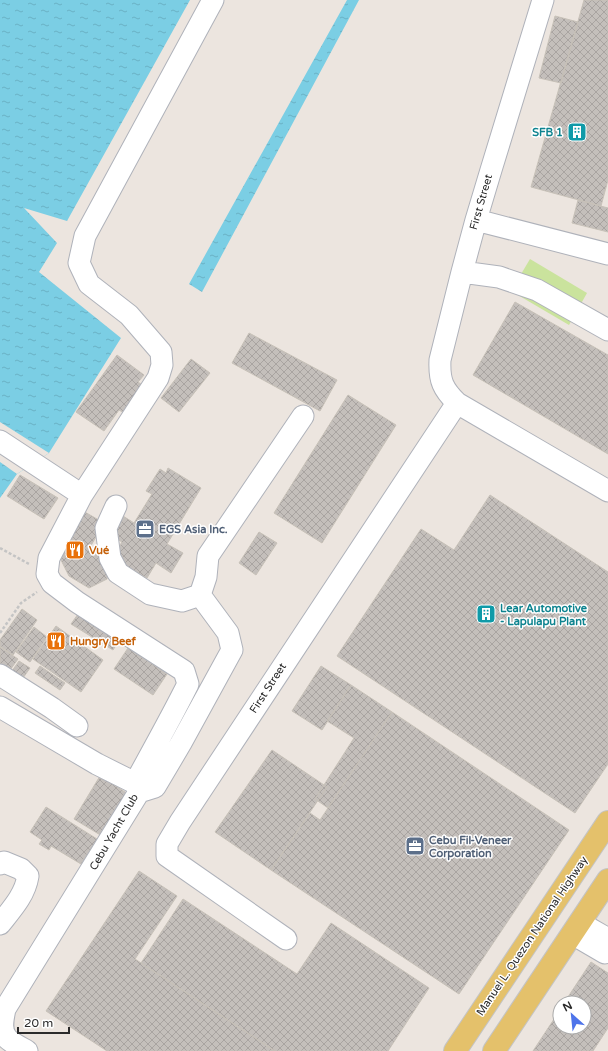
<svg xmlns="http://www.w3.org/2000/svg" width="608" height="1051" font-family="'Varela Round',sans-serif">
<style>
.pitch{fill:#cae39d}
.water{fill:url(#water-ripples)}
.pier{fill:#ece5df}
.building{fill:url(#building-cross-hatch);stroke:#c7c1b8}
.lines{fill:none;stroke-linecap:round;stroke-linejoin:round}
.minor-casing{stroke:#afb2ba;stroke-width:23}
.major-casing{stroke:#c4c4c4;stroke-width:24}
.path{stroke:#c4c4c4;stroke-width:2.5;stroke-dasharray:3 2;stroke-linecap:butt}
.minor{stroke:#fff;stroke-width:21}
.major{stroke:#e4c16b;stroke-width:22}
.labels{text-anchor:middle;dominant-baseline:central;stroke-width:3;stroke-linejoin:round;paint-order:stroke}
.culture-label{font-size:11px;font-weight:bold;fill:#0d838f;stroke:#fff;text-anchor:end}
.street-label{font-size:11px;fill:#2b2b2b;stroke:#fff}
.service-label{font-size:11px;font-weight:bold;fill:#4e5e75;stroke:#fff;text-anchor:start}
.food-label{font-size:11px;font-weight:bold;fill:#c56008;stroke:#fff;text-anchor:start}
</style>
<defs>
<pattern id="water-ripples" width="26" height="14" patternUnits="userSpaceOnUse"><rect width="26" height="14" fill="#7bcee4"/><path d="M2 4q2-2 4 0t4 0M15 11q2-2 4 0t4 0" fill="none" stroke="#6ab1c4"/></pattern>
<pattern id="building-cross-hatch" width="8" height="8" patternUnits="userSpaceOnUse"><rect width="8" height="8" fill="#c4bfbb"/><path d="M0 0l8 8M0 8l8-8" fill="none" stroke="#a9a4a1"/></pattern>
</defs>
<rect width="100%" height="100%" fill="#ece5df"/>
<path class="pitch" d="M530 259 587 293 569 325 511 291Z"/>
<path class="water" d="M0 0H190L67 221 24 208 57 243 39 272 121 338 49 453 17 474 0 498Z
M347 0H359L202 292 189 284Z"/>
<path class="pier" d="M0 422 49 453 17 474 0 462Z"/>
<path class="building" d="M584 0H608V180L601 206 531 187Z
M555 16 578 22 561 83 539 78Z
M578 200 608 208V232L572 223Z
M515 302 608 355V454L473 375Z
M249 333 337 380 320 411 232 363Z
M117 355 144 375 138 382 145 387 126 414 119 410 104 431 76 412Z
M191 359 210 373 179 412 161 398Z
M348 395 396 425 322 543 274 513Z
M168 468 201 488 167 544 183 553 171 573 156 563 147 578 112 558 122 542 111 535 123 516 134 523 152 494 146 491 160 469 166 473Z
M20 475 58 498 44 519 7 496Z
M490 495 608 572V764L575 813 337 656 421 529 454 550Z
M83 511 104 523 89 549 109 561 107 579 89 588 69 576 57 552Z
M259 532 277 543 256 575 239 563Z
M83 607 124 633 113 650 71 624Z
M22 609 37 620 13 655 0 646V640Z
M56 626 103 660 81 692 33 659Z
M34 627 47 637 30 662 16 652Z
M0 647 18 659 10 670 0 664Z
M128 648 167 674 153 695 114 669Z
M19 661 30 668 23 678 12 671Z
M40 666 65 683 60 690 35 673Z
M321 666 351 685 322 730 292 711Z
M351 685 392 712 328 808 315 799 354 738 327 721Z
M392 712 569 830 459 994 271 870 310 813 320 820Z
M272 750 327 787 271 870 215 832Z
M100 776 128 794 102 836 74 819Z
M46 807 97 839 81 864 51 846 49 850 39 844 42 840 30 832Z
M139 871 177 896 135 959 275 1051H107L46 1011Z
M183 899 297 974 331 923 429 988 388 1051H275L141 963Z
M591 962 608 973V1028L593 1051H533L560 1010V1027H584V1003H564Z"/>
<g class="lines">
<defs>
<path id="minor" d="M543 0 491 170 476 220 462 272 440 360C439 381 443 389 457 403L608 491
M476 220 608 254
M462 272 499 277 537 290 608 330
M0 441 82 495
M116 506 106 528 110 558 118 573 150 594 182 601 200 595
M200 595 206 577 208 556 303 416
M0 675 52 708 77 726
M0 707 97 764 135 783
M139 792 135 783C153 750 171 718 188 684L184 671 77 602 52 583 47 574 49 558 82 495 158 378 162 365 161 352 129 315 89 284 79 263 85 236 213 0
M139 792 155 787 181 743 232 650 228 633 200 595
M0 864 4 862 21 869 28 876C25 895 12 909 0 924
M286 939 167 856V844L180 822 457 403
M608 939 589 928 583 933 581 939 605 953 608 952
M27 1051C22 1048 10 1042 7 1038 0 1030 3 1019 5 1009L139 792"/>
<path id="major" d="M455 1051 608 822
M494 1051 608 880"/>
</defs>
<use href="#minor" class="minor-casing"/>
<use href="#major" class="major-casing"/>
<path class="path" d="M0 548 29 564
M0 633 21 603 37 592"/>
<use href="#minor" class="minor"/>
<use href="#major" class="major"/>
</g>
<defs>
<symbol id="building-square" viewBox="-11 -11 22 22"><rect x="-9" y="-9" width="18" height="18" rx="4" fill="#0f9aa8" stroke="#fff"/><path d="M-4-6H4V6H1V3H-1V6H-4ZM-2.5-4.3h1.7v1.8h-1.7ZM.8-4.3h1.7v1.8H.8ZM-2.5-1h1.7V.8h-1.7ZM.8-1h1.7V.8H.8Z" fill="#fff"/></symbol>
<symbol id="office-square" viewBox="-11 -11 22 22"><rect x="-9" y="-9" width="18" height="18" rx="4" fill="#5c6f8a" stroke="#fff"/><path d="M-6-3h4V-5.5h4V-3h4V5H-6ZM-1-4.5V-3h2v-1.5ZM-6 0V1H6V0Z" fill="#fff"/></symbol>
<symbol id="restaurant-square" viewBox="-11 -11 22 22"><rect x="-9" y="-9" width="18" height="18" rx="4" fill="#e8710a" stroke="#fff"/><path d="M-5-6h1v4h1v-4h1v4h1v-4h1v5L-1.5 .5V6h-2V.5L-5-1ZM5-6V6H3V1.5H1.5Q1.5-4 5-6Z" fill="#fff"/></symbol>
</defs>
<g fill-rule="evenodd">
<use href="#building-square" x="566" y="121" width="22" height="22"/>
<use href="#office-square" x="134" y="518" width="22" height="22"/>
<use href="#restaurant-square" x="64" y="539" width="22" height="22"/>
<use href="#building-square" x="475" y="603" width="22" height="22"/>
<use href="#restaurant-square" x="45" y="630" width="22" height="22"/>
<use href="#office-square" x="404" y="835" width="22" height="22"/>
</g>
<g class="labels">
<g class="culture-label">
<text x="563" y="132">SFB 1</text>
<text x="500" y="608" text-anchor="start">Lear Automotive<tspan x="500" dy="13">- Lapulapu Plant</tspan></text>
</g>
<g class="street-label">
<text transform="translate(481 202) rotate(-74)">First Street</text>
<text transform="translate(268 688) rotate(-57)">First Street</text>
<text transform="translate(114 832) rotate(-60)">Cebu Yacht Club</text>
<text transform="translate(532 936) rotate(-56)">Manuel L. Quezon National Highway</text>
</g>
<g class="service-label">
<text x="159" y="529">EGS Asia Inc.</text>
<text x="429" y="840">Cebu Fil-Veneer<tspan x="429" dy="13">Corporation</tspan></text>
</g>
<g class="food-label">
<text x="89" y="550">Vué</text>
<text x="70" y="641">Hungry Beef</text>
</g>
</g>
<g transform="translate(572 1015) rotate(333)"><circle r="19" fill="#ffffff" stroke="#aaaaaa"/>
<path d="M0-3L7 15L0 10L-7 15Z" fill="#4e74ea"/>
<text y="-6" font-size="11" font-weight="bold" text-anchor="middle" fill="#2b2b2b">N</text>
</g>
<path d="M18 1027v6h51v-6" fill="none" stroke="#2b2b2b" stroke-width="2"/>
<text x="24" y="1027" font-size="12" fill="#2b2b2b" stroke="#ffffff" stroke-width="3" paint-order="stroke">20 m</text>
</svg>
